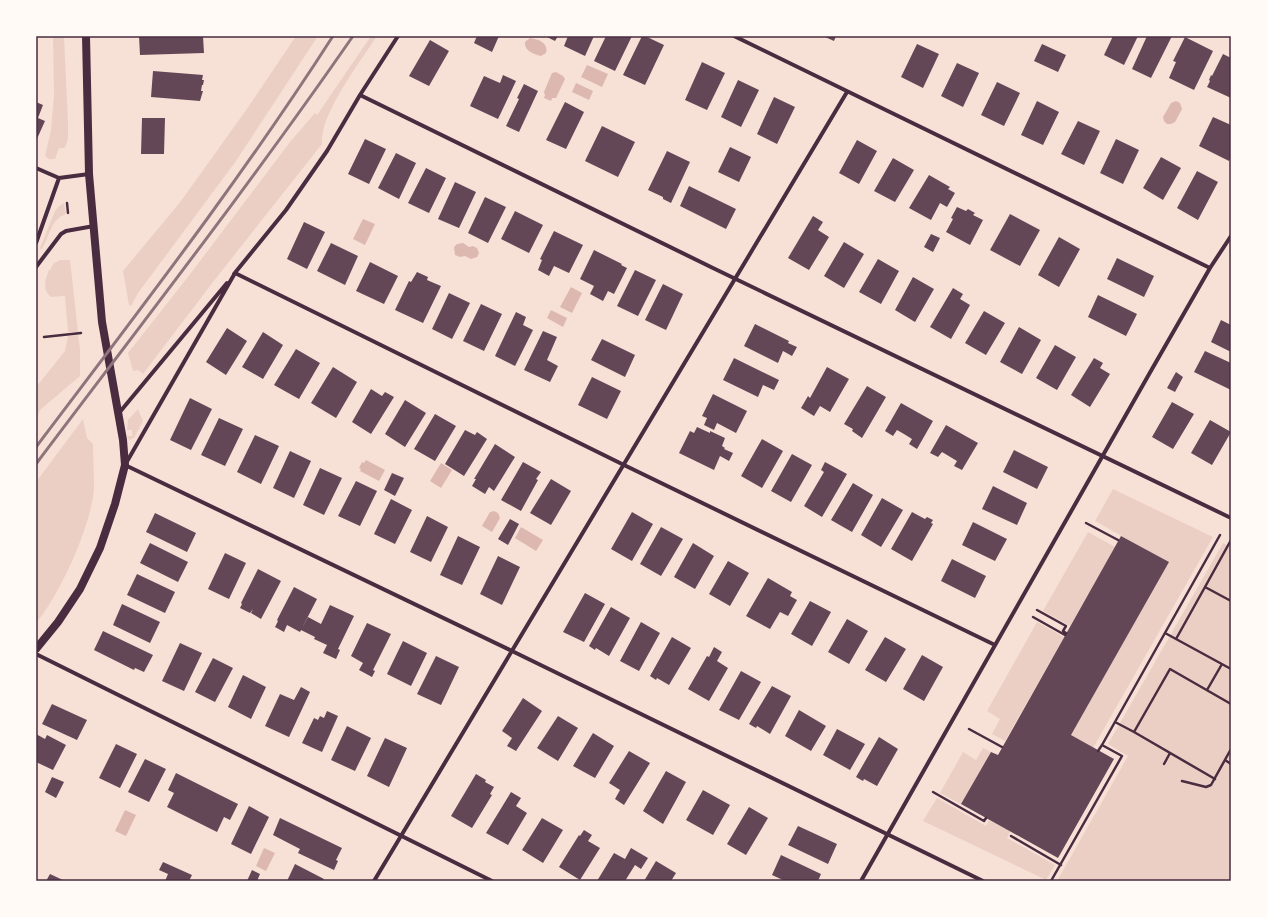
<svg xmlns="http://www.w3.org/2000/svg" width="1267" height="917" font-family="'Asap Condensed',sans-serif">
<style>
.green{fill:#ebcfc5}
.water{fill:#dcb8b0}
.building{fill:#644757}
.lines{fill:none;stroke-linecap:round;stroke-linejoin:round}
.path{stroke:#4a2c40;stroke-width:2.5}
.minor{stroke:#4a2c40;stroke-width:4}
.secondary{stroke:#4a2c40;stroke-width:8}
.rail{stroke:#8f747c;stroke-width:3}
.neatline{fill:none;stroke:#4a2c40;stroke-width:1.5}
</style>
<rect width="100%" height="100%" fill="#f7e1d7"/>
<path class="green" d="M53 36H64L68 122V139L65 148H59L55 159H49L45 156 51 130 54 95Z
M296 36H318L236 161 138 293 131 306 129 305 123 271 181 201 249 106Z
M371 36H377C361 61 319 115 322 144L213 282 143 374 138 370 133 371 128 353 191 273 290 142 315 113 317 115Z
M64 203 66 214C49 220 50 238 41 250L40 248 55 211 59 206Z
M60 260H70L78 332H68L65 296 51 297C42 290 45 279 49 270H50L54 263Z
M78 335 80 348V376L40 410 36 420V387L65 351 68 336Z
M138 409 143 421 134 438 129 440 127 436H132V430H127L128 420Z
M83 419 87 438 93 444C93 459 94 473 94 488 92 524 60 595 36 623V482Z
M1113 489 1213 537 1093 748 1071 735 1168 562 1095 521Z
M1088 532 1115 547 1070 626 1043 611Z
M1223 543 1231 547V881H1057L1128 756 1108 744Z
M1037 622 1064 637 1005 741 992 734 1000 719 987 711Z
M983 748 991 752 961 804 940 793 963 752 976 760Z
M937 798 986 826 989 820 1010 831 1007 838 1055 865 1046 880 923 821Z"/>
<path class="water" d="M530 38C538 39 549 43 546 53L541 56C533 54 524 51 525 42Z
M587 65 608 74 602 87 581 77Z
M556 72 563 76 565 79 556 98H552L551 101 544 98 545 95 544 92 552 73Z
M576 83 593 91 589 100 572 92Z
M1176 101 1180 103 1182 109 1175 122 1171 124H1167L1164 121 1163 117 1171 103Z
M363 219 375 224 365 245 353 239Z
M463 243 469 247 473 246 477 248 479 253 477 257 471 259 465 256 460 257 455 255 454 247 457 244Z
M571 287 582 293 572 313 560 307Z
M551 310 567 318 563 327 547 318Z
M366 460 385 470 379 481 360 471 361 469 359 468 362 462 364 463Z
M441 463 452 470 441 488 430 481Z
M494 511 498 513 500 518 492 532 482 526 490 512Z
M521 527 543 540 536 551 515 538Z
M125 810 136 815 126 836 115 831Z
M264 848 275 853 266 871 256 866Z"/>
<path class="building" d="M139 36H203L204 53 140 55Z
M477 36H499L492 52 474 43Z
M545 36H558L555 41Z
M568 36H594L585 56 564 46Z
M606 36H632L615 71 594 61Z
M642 36H645L664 45 645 85 623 75Z
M823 36H836L834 41Z
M1113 36H1138L1124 65 1104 55Z
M1147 36H1172L1151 78 1132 69Z
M1185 37 1213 51 1194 90 1169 78 1176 62 1173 61Z
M430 40 449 51 429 86 409 76Z
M917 44 939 54 923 88 901 77Z
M1042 44 1066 55 1058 72 1034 61Z
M1223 54 1231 58V98L1207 87 1210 81 1209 80 1211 75 1212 76Z
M702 62 725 73 707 110 685 100Z
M957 63 979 73 963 107 941 96Z
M153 71 203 75 202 80H204L203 85H202L201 91H203L200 101 151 97Z
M503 75 516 81 498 119 470 106 484 76 500 83Z
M738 80 759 90 741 127 721 117Z
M997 82 1020 93 1004 126 981 115Z
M524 84 538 91 519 132 506 126 519 99 517 98Z
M774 97 795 107 777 144 757 134Z
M1037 101 1059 112 1043 145 1021 135Z
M36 102 43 105 38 118 45 121 36 141Z
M565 102 584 112 566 149 546 140Z
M1213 117 1231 125V157L1229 161 1199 146Z
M142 118H165L164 154H141Z
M1078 121 1100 131 1084 165 1061 154Z
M602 126 635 142 618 177 585 161Z
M365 139 386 149 369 184 348 174Z
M1116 139 1139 150 1123 184 1100 173Z
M857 140 877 151 859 184 839 173Z
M730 147 751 157 739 182 718 172Z
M667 151 690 162 671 203 663 199V197L648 190Z
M396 153 416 163 399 199 378 188Z
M1161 157 1181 168 1163 200 1143 188Z
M893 158 914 170 895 202 874 191Z
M426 168 446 178 429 213 408 203Z
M1197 171 1218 182 1198 220 1177 208Z
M929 175 950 187 948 189 955 193 947 207 940 203 931 220 909 208Z
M455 182 476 192 459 228 438 219Z
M689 186 736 209 726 229 680 206Z
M485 197 506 207 488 243 468 233Z
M957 207 966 211 968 209 975 213 973 215 983 220 970 245 946 232 953 219 951 218Z
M515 211 543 225 529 253 501 239Z
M1010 214 1040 230 1020 266 990 250Z
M813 216 823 222 818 230 829 237 809 270 788 258Z
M304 222 325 232 307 269 287 259Z
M554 231 583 245 569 273 554 266 549 276 538 270 542 260 540 259Z
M931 234 940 238 933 252 924 247Z
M1059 237 1080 249 1059 287 1038 275Z
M844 242 864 254 844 288 824 276Z
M331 243 358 256 345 285 317 271Z
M594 250 622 264 621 265 627 268 614 294 608 291 603 301 590 294 594 286 580 279Z
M1117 258 1154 276 1144 297 1107 279Z
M878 259 899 271 881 304 859 292Z
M370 262 398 276 384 304 356 291Z
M635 270 656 280 638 316 617 306Z
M417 272 428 277 427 280 441 286 423 323 395 310 409 281 411 282Z
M913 277 934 289 915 322 895 310Z
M663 284 683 294 666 330 645 320Z
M953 288 963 294 960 299 970 305 951 339 930 327Z
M449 293 470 303 452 339 432 329Z
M1098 295 1137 314 1126 336 1088 317Z
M481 304 502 314 484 351 463 341Z
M984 311 1005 323 986 355 965 343Z
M516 312 526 317 523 325 533 330 515 366 495 356Z
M1221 320 1231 325V352L1211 342Z
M755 324 789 341 788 343 797 347 792 356 783 351 778 363 744 346Z
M1019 327 1041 340 1022 374 1000 362Z
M227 328 247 341 226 375 206 362Z
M543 331 557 337 547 360 558 366 550 382 524 370Z
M263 332 283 345 263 379 242 367Z
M602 339 635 355 625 377 591 360Z
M1055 345 1076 357 1057 390 1036 378Z
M296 349 320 363 299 399 274 385Z
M1205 351 1231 363V390L1194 372Z
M734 358 779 380 774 390 763 385 758 397 723 380Z
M1094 358 1103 363 1100 368 1110 374 1090 407 1071 395Z
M333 367 357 382 336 418 311 403Z
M827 367 849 379 830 412 820 406 814 416 801 408 808 396 810 398Z
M1176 372 1183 377 1175 392 1167 388Z
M592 377 621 391 607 419 578 405Z
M867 386 886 397 862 438 852 431 853 429 844 424Z
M371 389 382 396 385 392 394 397 371 434 352 422Z
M713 394 747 411 736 433 717 423 714 430 704 425 707 418 702 416Z
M190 398 212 409 191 450 170 440Z
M405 400 426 413 405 447 385 434Z
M1172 402 1194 414 1173 449 1152 437Z
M901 403 933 421 917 449 909 444 912 439 904 434 897 430 893 436 885 431Z
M435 414 456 426 435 461 414 449Z
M219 418 243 429 225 466 201 455Z
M1210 420 1231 432 1212 465 1191 453Z
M946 425 978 443 962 470 954 466 957 461 942 452 938 457 930 453Z
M697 427 710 433V431L725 438 722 446 725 448 724 449 733 453 729 461 720 456 714 470 679 453 690 431 694 433Z
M465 430 475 435 477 432 487 439 464 476 445 464Z
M255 435 279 446 261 484 237 472Z
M762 439 783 451 762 488 741 476Z
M495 444 515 457 494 491 489 487 485 494 472 486 476 479H474Z
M1014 450 1048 467 1037 489 1003 472Z
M290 451 311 461 294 498 273 488Z
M792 454 812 465 791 502 771 491Z
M523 462 541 472 536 479 538 480 521 511 501 500Z
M825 462 847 474 822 517 804 506 824 472 821 470Z
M320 468 342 478 324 515 303 505Z
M392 473 404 478 395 496 384 490Z
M551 479 571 491 551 525 530 513Z
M356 481 377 491 360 526 338 516Z
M853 483 873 495 852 532 831 520Z
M993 486 1027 503 1017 525 982 509Z
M882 498 903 510 881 547 861 535Z
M391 499 412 510 395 544 374 534Z
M632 512 653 524 632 561 611 549Z
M912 512 925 519 927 517 933 520 931 523 933 524 912 561 891 549Z
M155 513 196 533 187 552 146 532Z
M427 516 448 527 431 562 410 552Z
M510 519 519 524 508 545 498 539Z
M973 522 1007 539 995 561 962 545Z
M661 527 683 539 661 576 640 564Z
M458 536 480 547 462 585 440 575Z
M1121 536 1169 562 1071 735 1114 759 1058 858 961 804 991 752 998 755Z
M150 543 188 562 178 582 140 563Z
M693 543 714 556 695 589 674 577Z
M225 553 246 563 229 599 208 589Z
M498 556 520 567 502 605 480 594Z
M952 559 986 576 975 598 941 581Z
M728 561 749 573 730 606 709 594Z
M258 569 281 581 261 619 251 613 253 609 250 613 240 608 242 604 241 603Z
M137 574 175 592 165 613 127 595Z
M768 578 792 592 790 596 797 600 788 616 780 612 770 629 746 616Z
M294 587 317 599 300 632 287 625 284 632 275 627 278 621 277 620Z
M585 593 605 604 584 642 563 632Z
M810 601 831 612 812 646 791 634Z
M122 604 160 622 150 643 113 625Z
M330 605 354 616 338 649 340 650 336 659 323 653 327 645 314 639 315 637 301 630 308 617 321 624Z
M611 607 630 618 609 656 596 648 595 650 589 646Z
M847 619 868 631 849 664 828 652Z
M641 622 660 633 639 671 620 661Z
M367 623 391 634 373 670 375 671 372 677 359 670 363 663 351 656Z
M103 631 153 655 144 672 135 668 134 670 94 650Z
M672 637 691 648 669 685 657 678 656 680 650 676Z
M885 637 906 649 886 682 865 670Z
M403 641 427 653 411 686 387 674Z
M180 643 202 653 184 691 162 681Z
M714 647 722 652 717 661 728 668 709 701 688 689 707 656 709 657Z
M922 655 943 667 924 701 903 689Z
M436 656 459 667 441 705 417 694Z
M213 658 233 668 215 702 195 692Z
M741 671 761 682 739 720 719 710Z
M243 675 266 687 251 719 228 707Z
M772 686 791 696 770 734 757 726 756 728 749 724Z
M301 687 310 692 289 737 265 726 280 694 294 700Z
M523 698 542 711 516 751 507 746 512 738 502 731Z
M52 704 87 720 77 740 42 724Z
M799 710 826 726 811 751 785 736Z
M327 711 338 716 322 752 302 743 314 718 318 720 320 716 324 718Z
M558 716 578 728 558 761 537 748Z
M347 726 371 738 355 771 331 760Z
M837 729 865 744 850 770 823 755Z
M593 733 614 746 595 778 573 766Z
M36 734 45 739 47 735 66 745 53 770 36 762Z
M879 737 898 749 877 786 864 779 863 781 856 777Z
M385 738 407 748 389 787 367 776Z
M116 744 137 754 120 788 99 778Z
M629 751 650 763 624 805 615 799 620 790 609 783Z
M145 759 166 769 149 802 128 792Z
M666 771 686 782 663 824 643 811Z
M176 773 238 804 230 820 224 817 217 832 167 807 174 793 168 790Z
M476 774 486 780 485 782 494 787 490 794 492 795 472 828 451 816Z
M52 777 64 782 56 798 45 792Z
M703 790 730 805 713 835 686 820Z
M511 792 521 798 516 806 527 813 508 845 486 833Z
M249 806 269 817 251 854 231 844Z
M749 807 768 818 746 855 727 844Z
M280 818 342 848 336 860 338 861 334 870 298 853 300 849 273 835Z
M542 818 563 830 543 863 522 850Z
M798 826 837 844 828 864 788 845Z
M584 830 592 835 588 841 600 848 580 880 559 867 579 835 580 836Z
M631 848 648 858 641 869 635 865 625 881H597L614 853 625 859Z
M781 855 821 874 818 881H785L772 875Z
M656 861 676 873 671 881H644Z
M163 862 192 875 189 881H165L168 874 159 870Z
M295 864 324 879 323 881H287Z
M252 870 260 874 257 881H247Z
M50 874 65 881H46Z"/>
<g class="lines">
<path class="path" d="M67 203 68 213
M44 337 81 333
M1086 523 1118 540
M1205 587 1231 540
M1037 610 1066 626 1063 631 1066 633
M1033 617 1065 635
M1165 633 1231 669
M1176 639 1205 587 1231 601
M1207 690 1222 664
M1115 722 1134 732
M969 729 1002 747
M1098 751 1102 745
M1225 760 1231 764
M1164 764 1170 753
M1215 779 1134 732 1170 669 1231 704
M1182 781 1206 787 1211 785 1231 749
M933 792 984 821 986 818
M1011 836 1061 865
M1051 881 1122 756 1102 745 1220 535"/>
<path class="minor" d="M734 36 1210 268
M360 95 715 269 1231 518
M36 168 59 178 89 174
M36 243 59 178
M36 267 61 234 66 231 94 226
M235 273 125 465 512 651 983 881
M235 273 624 465 995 645
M234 274 286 210 327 151 360 95 398 36
M119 413 227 283
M36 654 492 881
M374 881 847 92
M861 881 1152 369 1210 268 1231 236"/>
<path class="secondary" d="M36 649 58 622 80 589 100 548 115 504 125 465 123 440 102 322 89 174 86 36"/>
<path class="rail" d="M36 447C138 312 242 178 333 36
M36 464C143 322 252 182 353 36"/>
</g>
<rect width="1267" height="917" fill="none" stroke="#fffaf5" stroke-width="74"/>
<rect x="37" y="37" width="1193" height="843" class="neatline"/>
</svg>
